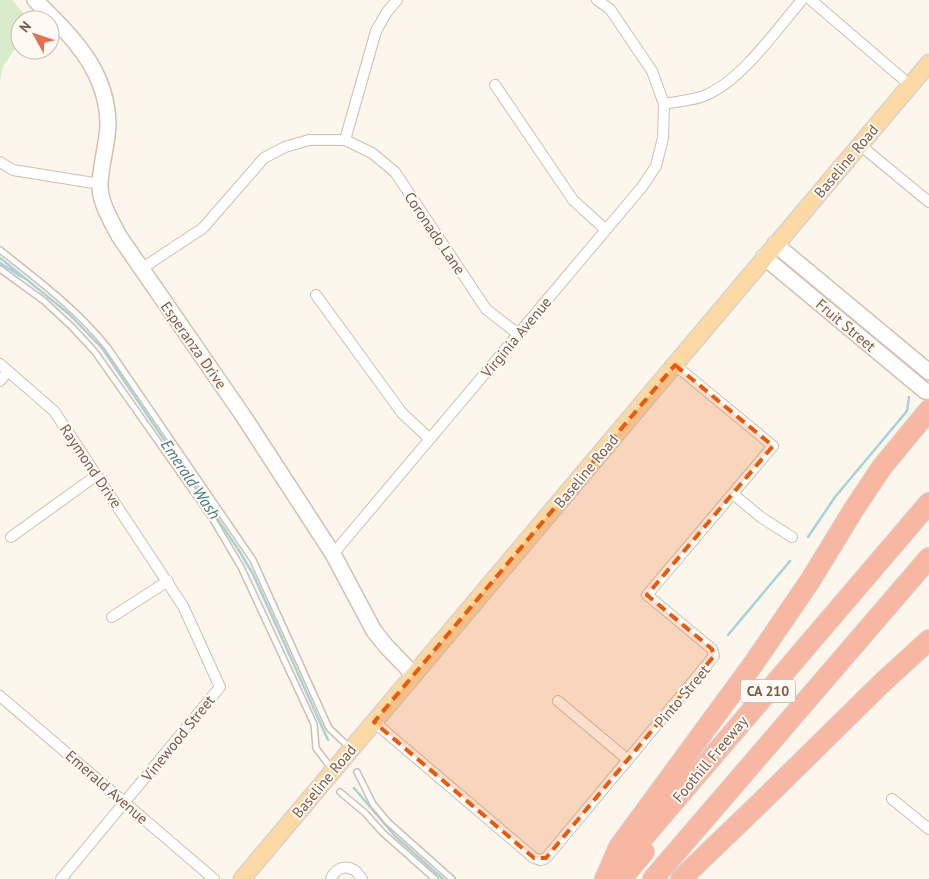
<svg xmlns="http://www.w3.org/2000/svg" width="929" height="879" font-family="'PT Sans',sans-serif">
<style>
.green{fill:#d8ecc9}
.lines{fill:none;stroke-linecap:round;stroke-linejoin:round}
.stream{stroke:#a5d3da;stroke-width:2.5}
.lane-casing{stroke:#d1beb0;stroke-width:8}
.street-casing{stroke:#d1beb0;stroke-width:12}
.secondary-casing{stroke:#d6c0b0;stroke-width:18}
.primary-casing{stroke:#dad1cd;stroke-width:19}
.highway-casing{stroke:#dad1cd;stroke-width:22}
.lane{stroke:#fff;stroke-width:5}
.street{stroke:#fff;stroke-width:10}
.secondary{stroke:#fff;stroke-width:15}
.primary{stroke:#fbd9a5;stroke-width:16}
.highway{stroke:#f7b7a3;stroke-width:20}
.marked{fill:#e8590c;fill-opacity:0.2;stroke:#e8590c;stroke-width:4;stroke-dasharray:10 6;stroke-linejoin:round}
.labels{text-anchor:middle;dominant-baseline:central;stroke-width:4;stroke-linejoin:round;paint-order:stroke}
.shield{fill:#fffaf3;stroke:#a28b7f;stroke-width:1}
.shield-label{font-size:14px;font-weight:bold;fill:#7a5c4d}
.street-label{font-size:15px;fill:#7a5c4d;stroke:#fffaf3}
.water-label{font-size:16px;font-style:italic;fill:#437c86;stroke:#fffaf3}
</style>
<rect width="100%" height="100%" fill="#fdf6ec"/>
<path class="green" d="M0 0H12L24 14V20H20V42L3 66 0 82Z"/>
<g class="lines">
<path class="stream" d="M0 258 69 314 102 348 238 549 253 574 328 740
M0 263 22 277
M808 537 835 497 907 411 909 397
M728 635 790 561
M354 788 395 836 443 879"/>
<defs>
<path id="lane" d="M0 250C38 280 78 310 108 348L253 560 329 728 349 747
M0 269 44 301 72 327 95 352 212 518 241 567 314 724 316 748 331 768
M357 772 373 804 388 822 452 879
M340 792 365 813 383 833 435 879"/>
<path id="street" d="M811 0 910 85
M495 85 573 200 606 230
M664 104C677 101 693 101 706 95 742 80 776 30 802 0
M345 140 376 31 387 12 397 0
M860 145 929 202
M0 162 13 170 100 184
M141 269 203 228 264 158 285 147 309 140H345L372 153 395 172 486 309 518 334
M316 295 402 413 430 439
M0 364 54 411 183 606 220 687 61 879
M0 381 8 371
M733 494 762 518 792 537
M11 537 97 475
M333 554 642 187 656 166 663 138 664 104 652 71 610 9 597 0
M112 617 168 581
M0 696 214 879
M558 701 628 760
M374 722 534 858 541 860 546 858 714 656 712 649 647 595 773 446 675 365
M892 799 929 829
M331 879C334 870 344 864 354 870 357 871 359 876 362 879"/>
<path id="secondary" d="M35 0C72 37 108 70 108 126 107 145 101 164 100 183 99 202 111 220 119 236L244 417 333 554 374 631 386 646 414 675
M775 244 929 372
M764 257 925 391H929"/>
<path id="primary" d="M242 879C470 607 700 335 929 63"/>
<path id="highway" d="M625 859 929 503
M605 879 619 847 754 663 810 581 854 509 882 467 929 410
M621 879 644 852
M653 879 929 558
M681 879 758 805 883 682 929 640"/>
</defs>
<use href="#lane" class="lane-casing"/>
<use href="#street" class="street-casing"/>
<use href="#secondary" class="secondary-casing"/>
<use href="#primary" class="primary-casing"/>
<use href="#highway" class="highway-casing"/>
<use href="#lane" class="lane"/>
<use href="#street" class="street"/>
<use href="#secondary" class="secondary"/>
<use href="#primary" class="primary"/>
<use href="#highway" class="highway"/>
</g>
<path class="marked" d="M675 365 773 446 647 595 712 649 714 656 546 858H534L374 722Z"/>
<g class="labels">
<rect class="shield" x="740.5" y="679.5" width="55" height="23" rx="4"/>
<g class="shield-label">
<text x="768" y="691">CA 210</text>
</g>
<g class="street-label">
<text transform="translate(846 161) rotate(-50)">Baseline Road</text>
<text transform="translate(435 233) rotate(56)">Coronado Lane</text>
<text transform="translate(846 325) rotate(40)">Fruit Street</text>
<text transform="translate(516 337) rotate(-50)">Virginia Avenue</text>
<text transform="translate(194 345) rotate(55)">Esperanza Drive</text>
<text transform="translate(91 466) rotate(56)">Raymond Drive</text>
<text transform="translate(586 471) rotate(-50)">Baseline Road</text>
<text transform="translate(682 696) rotate(-50)">Pinto Street</text>
<text transform="translate(178 738) rotate(-51)">Vinewood Street</text>
<text transform="translate(710 759) rotate(-50)">Foothill Freeway</text>
<text transform="translate(324 781) rotate(-50)">Baseline Road</text>
<text transform="translate(107 787) rotate(41)">Emerald Avenue</text>
</g>
<g class="water-label">
<text transform="translate(191 479) rotate(56)">Emerald Wash</text>
</g>
</g>
<g transform="translate(35 35) rotate(310)"><circle r="24" fill="#fffaf3" stroke="#cabbb1"/>
<path d="M0-4L9 19L0 12L-9 19Z" fill="#e76f51"/>
<text y="-8" font-size="14" font-weight="bold" text-anchor="middle" fill="#7a5c4d">N</text>
</g>
</svg>
